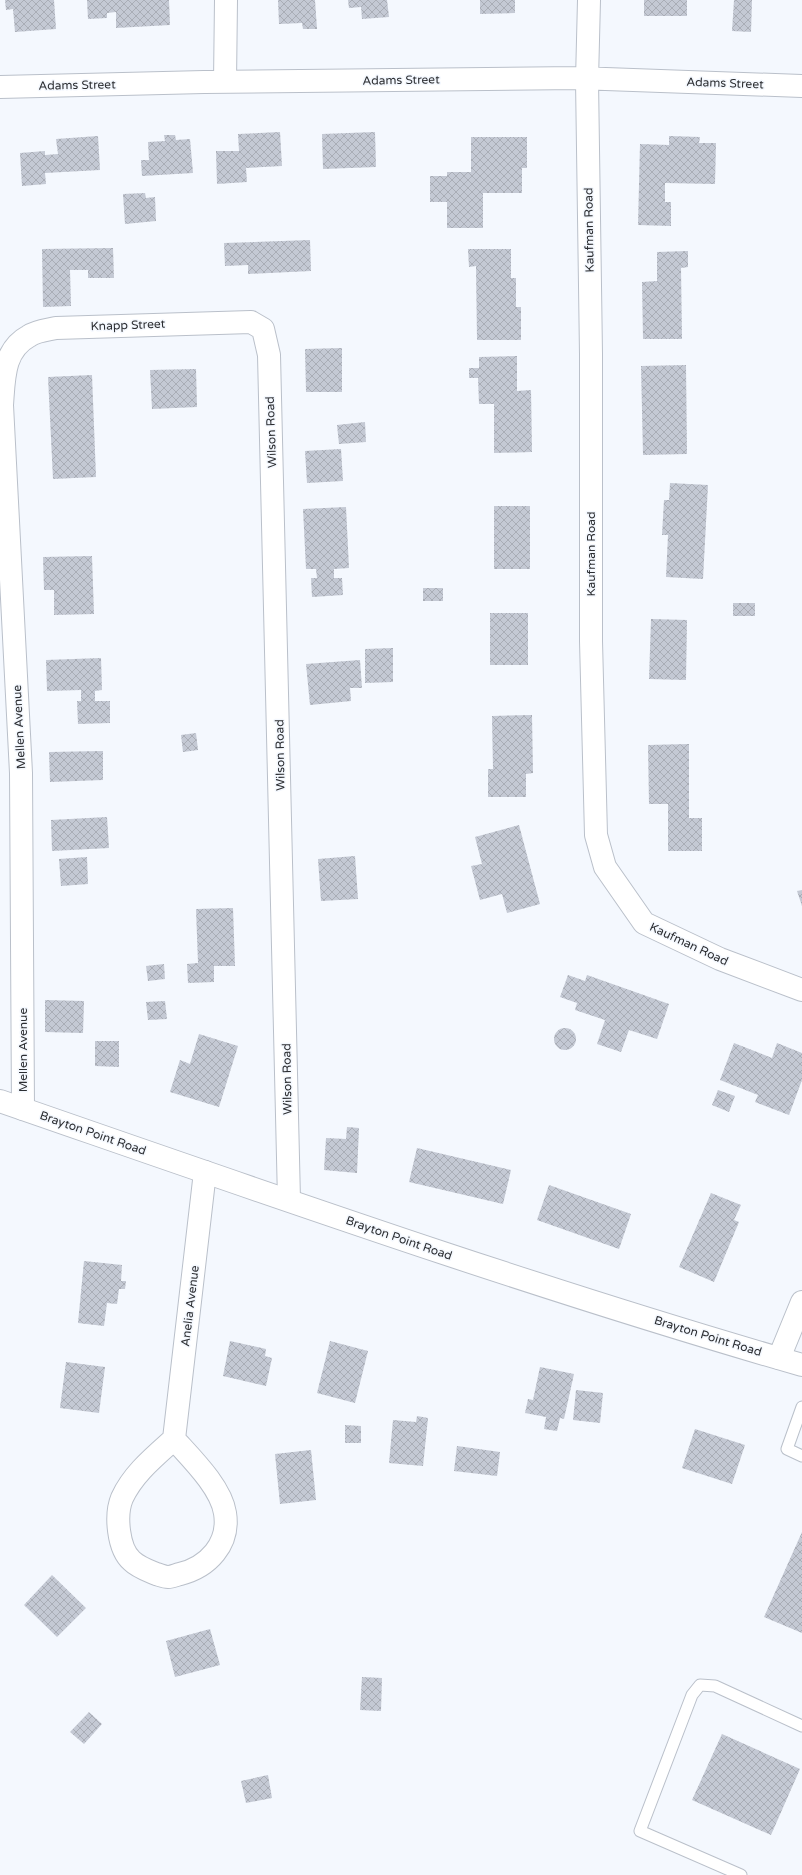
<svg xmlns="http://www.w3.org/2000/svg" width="802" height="1875" font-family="'Varela Round',sans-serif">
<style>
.building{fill:url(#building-cross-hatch)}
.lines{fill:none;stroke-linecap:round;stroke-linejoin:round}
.lane-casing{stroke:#bac0ca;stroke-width:13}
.street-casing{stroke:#bac0ca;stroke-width:24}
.secondary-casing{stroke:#bac0ca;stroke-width:24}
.lane{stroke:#fff;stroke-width:11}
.street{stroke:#fff;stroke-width:22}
.secondary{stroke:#fff;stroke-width:22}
.labels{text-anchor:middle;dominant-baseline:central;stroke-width:3;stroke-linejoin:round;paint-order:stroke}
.street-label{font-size:12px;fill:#2c2e32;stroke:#f4f8fe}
</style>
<defs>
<pattern id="building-cross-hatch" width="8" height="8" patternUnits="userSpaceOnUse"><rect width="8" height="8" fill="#c4c9d4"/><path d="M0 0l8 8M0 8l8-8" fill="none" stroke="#a9adb6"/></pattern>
</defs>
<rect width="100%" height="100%" fill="#f4f8fe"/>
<path class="building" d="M5 0H54L56 29 15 32 13 9 6 10Z
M87 0H169L170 25 116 28V12L107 13V18L88 19Z
M278 0H315L317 29H303L302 23 279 24Z
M348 0H387L389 17 362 19 361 7 349 8Z
M480 0H515V13L480 14Z
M644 0H687V16H644Z
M734 0H752L751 32 732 31Z
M280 132 282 166 246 168 247 182 217 184 216 151H239L238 134Z
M375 132 376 167 323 169 322 134Z
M164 135H175L176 140 190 139 193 173 142 176 141 160H149L148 142 165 141Z
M98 136 100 170 45 173 46 184 22 186 20 153 45 151V155L58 154 56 139Z
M669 136 700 137 699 143H716L715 184 665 183V202H671V226L638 225 640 144 669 145Z
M471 137H527V168H522V193H483V228H447V202H430V176H447V172H471Z
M145 193 146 198 155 197 156 221 125 224 123 194Z
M310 240 311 271 248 274V265L225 266 224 243Z
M113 248 114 278H88V270H70L71 306 43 307 42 249Z
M468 249H511V278H516V307H521V340H477L476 266 469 267Z
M688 251V267L681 268 682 339H643L642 282 657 281V252Z
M342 348V392H306L305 349Z
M517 356V391L531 390 532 452 494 453V404H479L478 378H469V368H479V357Z
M686 365 687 454 643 455 641 366Z
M196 369 197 407 152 409 150 370Z
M92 375 96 477 53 479 48 377Z
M365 422 366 442 339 444 337 425Z
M341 449 343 481 307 483 305 451Z
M670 483 708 485 703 579 666 577 668 535H662L664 500H669Z
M494 506H530V569H494Z
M346 507 349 568 334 569V578H342L343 595 312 597 311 578H317L316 569H306L303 509Z
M92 556 94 614 54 615V590H44L43 557Z
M423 588H443V601H423Z
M733 603H755V616H733Z
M490 613H528V665H490Z
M651 619 687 620 686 680 649 679Z
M393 648V682L365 683V649Z
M101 658 102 690 95 691V701H110V723L78 724 77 701H81V690L47 691 46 660Z
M360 660 362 688H350L351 701 310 705 306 664Z
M532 715 533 773 526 774V797H488V769H493L492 716Z
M196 733 198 750 183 752 181 735Z
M689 744V818H702V851H668V804H649L648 745Z
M103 751V780L50 782 49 752Z
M107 817 109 848 52 851 51 820Z
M519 825 540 904 507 913 502 894 480 900 471 866 482 864 475 837Z
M355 856 358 899 321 901 318 859Z
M87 857 88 884 61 886 59 859Z
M802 890V906L797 891Z
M233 908 235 966H214V982L188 983 187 964 198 963 196 909Z
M164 964 165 979 148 981 146 966Z
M568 975 585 981 587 975 669 1004 657 1039 629 1030 621 1052 597 1044 605 1020 575 1010 577 1003 560 997Z
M45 1000 84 1001 83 1033 45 1032Z
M165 1001 167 1019 148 1020 146 1002Z
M554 1039a11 11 0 1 1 22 0a11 11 0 1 1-22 0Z
M199 1034 238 1046 219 1107 170 1092 180 1060 190 1064Z
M95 1041H119V1067L95 1066Z
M734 1043 772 1058 777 1043 802 1053V1080L789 1115 755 1102 758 1095 720 1080Z
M718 1090 735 1096 729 1112 712 1105Z
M347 1127 359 1128 357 1173 324 1170 326 1138 346 1139Z
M417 1148 511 1170 503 1204 409 1182Z
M549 1185 631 1214 619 1249 537 1220Z
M711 1193 741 1205 734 1220 739 1222 714 1282 679 1267Z
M84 1261 122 1265 121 1281H126L125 1289H119L117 1304 107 1303 104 1326 78 1323Z
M230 1341 266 1349 265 1356 272 1358 266 1386 223 1376Z
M330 1341 368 1351 355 1403 317 1393Z
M66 1362 105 1367 99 1413 60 1408Z
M540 1367 574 1374 564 1419 560 1418 557 1431 544 1429 546 1417 525 1413 528 1399 533 1400Z
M576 1390 603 1393 600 1423 573 1420Z
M417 1416 428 1418 423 1466 389 1463 393 1420 416 1422Z
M345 1425 361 1426V1443H345Z
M695 1429 745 1445 732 1484 682 1468Z
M457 1446 500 1452 497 1476 454 1471Z
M311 1450 316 1500 280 1504 275 1454Z
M802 1532V1633L764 1617Z
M52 1575 86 1608 57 1637 24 1605Z
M210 1629 220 1665 175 1677 166 1641Z
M362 1677 382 1678 381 1711 360 1710Z
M89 1712 102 1724 84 1744 70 1732Z
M722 1734 800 1769 771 1835 692 1800Z
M268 1775 272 1798 246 1803 241 1781Z"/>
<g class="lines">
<defs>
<path id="lane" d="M802 1407 787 1449 802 1456
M741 1875 640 1831 692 1695 700 1685 715 1686 802 1726"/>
<path id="street" d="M589 0 587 80 591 354V641L596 835 605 867 644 923 720 959 802 990
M225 82 226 0
M0 87 204 82 578 78 802 86
M23 1109 21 773 2 405C4 379 3 350 29 336 36 331 47 330 56 328L251 322 263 329 269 355 289 1200
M779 1358 802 1302
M174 1439C191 1458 221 1487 225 1513 230 1544 208 1567 180 1574 176 1575 172 1577 168 1577 164 1577 160 1575 156 1574 149 1571 138 1567 132 1561 118 1549 115 1515 122 1498 133 1474 154 1457 174 1439Z
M174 1439 205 1172"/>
<path id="secondary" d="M0 1101C266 1193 531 1287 802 1365"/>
</defs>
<use href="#lane" class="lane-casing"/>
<use href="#street" class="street-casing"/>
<use href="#secondary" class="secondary-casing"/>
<use href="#lane" class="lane"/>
<use href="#street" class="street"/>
<use href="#secondary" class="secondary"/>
</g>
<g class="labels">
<g class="street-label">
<text transform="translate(401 80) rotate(-1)">Adams Street</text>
<text transform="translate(725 83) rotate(2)">Adams Street</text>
<text transform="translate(77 85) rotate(-1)">Adams Street</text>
<text transform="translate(589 230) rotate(-91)">Kaufman Road</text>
<text transform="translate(128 325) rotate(-2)">Knapp Street</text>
<text transform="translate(271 432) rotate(-92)">Wilson Road</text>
<text transform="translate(591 554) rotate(-90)">Kaufman Road</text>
<text transform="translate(19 727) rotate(-93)">Mellen Avenue</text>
<text transform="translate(280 755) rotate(-91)">Wilson Road</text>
<text transform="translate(689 944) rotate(25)">Kaufman Road</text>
<text transform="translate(23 1050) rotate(-90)">Mellen Avenue</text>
<text transform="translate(287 1079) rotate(-91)">Wilson Road</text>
<text transform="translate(93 1133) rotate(19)">Brayton Point Road</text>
<text transform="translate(399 1238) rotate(19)">Brayton Point Road</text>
<text transform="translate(190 1306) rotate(-83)">Anelia Avenue</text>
<text transform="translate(708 1336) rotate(17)">Brayton Point Road</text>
</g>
</g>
</svg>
